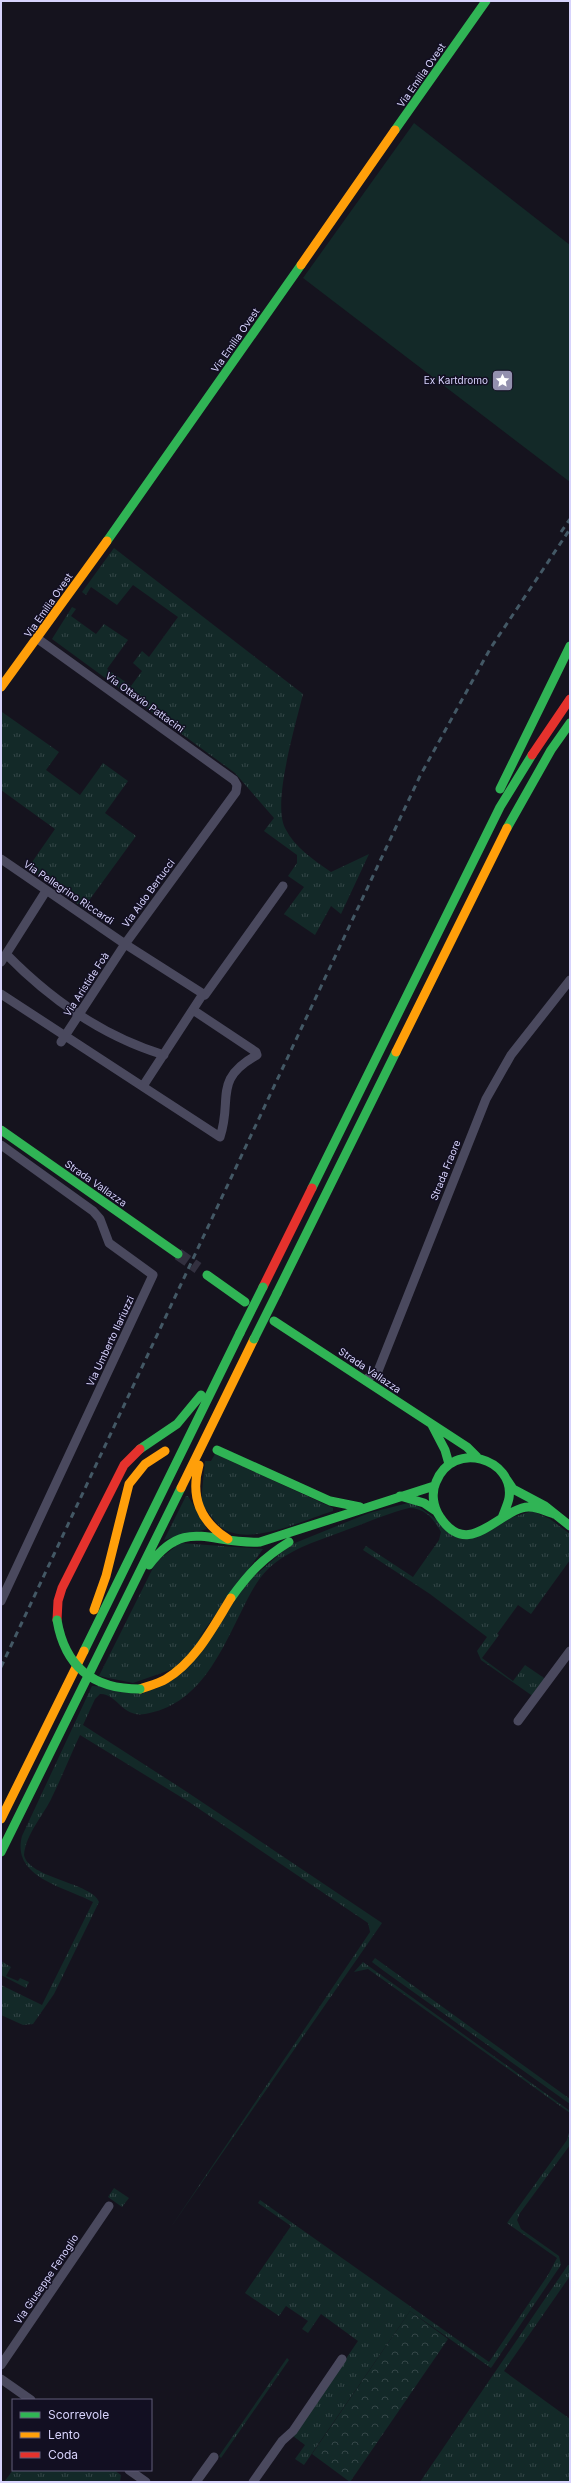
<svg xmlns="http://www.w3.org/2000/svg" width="571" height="2483" font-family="Inter,sans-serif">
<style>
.grass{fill:url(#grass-tufts)}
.forest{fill:url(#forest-crowns)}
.pitch{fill:#132928}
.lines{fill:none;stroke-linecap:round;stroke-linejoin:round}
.secondary-tunnel{stroke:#32303f;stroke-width:12;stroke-dasharray:12 6;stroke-linecap:butt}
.street{stroke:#4a495e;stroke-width:9}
.fast{stroke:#30b455;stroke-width:9}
.slow{stroke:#ff9f0a;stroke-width:9}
.jam{stroke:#e5322d;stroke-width:9}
.rail{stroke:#435865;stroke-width:3;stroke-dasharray:6 5;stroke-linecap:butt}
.fast-bridge{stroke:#30b455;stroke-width:9}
.labels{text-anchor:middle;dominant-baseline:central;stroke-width:3;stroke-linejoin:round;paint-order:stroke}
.street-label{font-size:10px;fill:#d7d3fc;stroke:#120f22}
.poi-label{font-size:10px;fill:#d7d3fc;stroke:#120f22;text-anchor:end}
</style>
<defs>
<pattern id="grass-tufts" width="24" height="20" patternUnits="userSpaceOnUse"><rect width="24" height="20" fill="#132928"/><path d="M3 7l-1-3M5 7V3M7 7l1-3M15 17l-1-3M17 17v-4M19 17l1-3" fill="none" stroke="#354748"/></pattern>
<pattern id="forest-crowns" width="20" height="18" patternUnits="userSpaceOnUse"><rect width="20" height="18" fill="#132928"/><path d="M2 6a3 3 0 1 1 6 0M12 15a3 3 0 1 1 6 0" fill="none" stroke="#354748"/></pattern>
</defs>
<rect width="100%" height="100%" fill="#15131e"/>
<path class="grass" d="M114 548 303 694C296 724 272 802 285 828 295 848 314 860 331 872L369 854 341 914 331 906 315 935 284 914 304 887 288 876 297 863V855L264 831 274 818 235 773 52 639 72 607 76 609 71 616 96 634 104 624 128 640 107 669 131 686 142 671 133 663 142 651 149 657 178 617 133 585 117 605 91 587 86 595 82 592Z
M2 712 59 752 46 770 80 795 103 763 128 781 105 813 136 836 85 906 82 907 28 868 55 829 1 790Z
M215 1454 333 1508V1511C303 1520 250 1547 222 1528 214 1522 207 1510 201 1502L205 1461H211Z
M186 1496H188L207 1529 164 1540Z
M412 1502 458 1535 532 1511 550 1519 570 1534V1560L531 1614 518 1605 497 1634 499 1635 482 1658 513 1681 525 1665 547 1680 534 1697 481 1660 477 1651 487 1637 430 1594 363 1550 366 1546 413 1577 439 1540 441 1532C434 1519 425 1508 409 1508 388 1513 369 1522 349 1529 321 1540 290 1548 268 1569 256 1581 249 1596 242 1610 220 1654 199 1705 145 1714 122 1718 117 1693 100 1694L95 1699 83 1725 184 1790 382 1923 171 2227 370 1932 368 1923 189 1802 80 1735C70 1756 62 1777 52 1797 44 1815 26 1833 24 1855 28 1878 93 1883 99 1902L54 1994 33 2024 23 2025 1 2015V1985L42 2005 93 1902C66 1887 11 1878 22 1836L92 1686 156 1689 242 1587 290 1545 369 1513Z
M180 1543 263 1549 193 1646 173 1669 133 1683 99 1676 156 1562Z
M375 1958 570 2099V2104L384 1971 372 1962Z
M1 1961 11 1967 6 1976 18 1981 20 1978 29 1982 26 1988 1 1975Z
M363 1962 570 2111V2113L368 1969 354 1972Z
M570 2129V2145L520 2213 517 2220 521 2229 559 2256 561 2265 491 2368 410 2311 304 2465 295 2459 305 2445 293 2436 358 2341 321 2314 308 2333 302 2329 308 2321 286 2306 279 2316 245 2293 291 2226 258 2203 260 2200 489 2362 548 2275 557 2258 507 2223 567 2140Z
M114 2188 129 2198 122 2207 108 2197Z
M568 2265H570V2276L504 2371 570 2419V2482H420Z
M287 2358 289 2360 221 2458 219 2456Z
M13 2470H114L121 2475 120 2482H4Z"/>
<path class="forest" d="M410 2311 448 2339 350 2482 312 2454Z"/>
<path class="pitch" d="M414 123 570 245V482L303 278Z"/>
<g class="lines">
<path class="secondary-tunnel" d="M178 1254 198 1268"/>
<path class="street" d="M38 639 234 780 237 785 236 792 125 944 205 995 283 886
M1 859 125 944 61 1042
M6 954C50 999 102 1036 164 1055
M1 962 46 891
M1 994 220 1137C233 1099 212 1080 257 1055L256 1052 193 1010
M143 1086 203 994
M1 1145 93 1211 100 1219 109 1243 153 1275 1 1601
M365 1380 378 1371 486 1099 511 1055 570 980
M518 1721 570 1651
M1 2365 109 2206
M1 2379 31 2400
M129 2470 146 2482
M196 2482 214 2457
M253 2482 282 2441 293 2431 342 2359"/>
<path class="fast" d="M395 130 486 1
M107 541 301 265
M500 789 570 646
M507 828 551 750 570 723
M1 1130 178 1254
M312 1188 500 807 532 755
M207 1275 245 1302
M277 1293 396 1052
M274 1321 467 1447 477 1457
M432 1425 445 1450 449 1464
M140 1449 177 1424 201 1395
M217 1450 330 1501 360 1507
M507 1480 513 1489 545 1506 570 1526
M400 1496 424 1503 436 1511
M502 1518C504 1512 508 1504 509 1498 515 1459 453 1439 436 1482 431 1493 433 1507 440 1517 467 1558 494 1516 522 1508 532 1505 544 1510 554 1514
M149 1565C186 1516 210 1545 260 1542L434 1486
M231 1598C249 1573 263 1558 289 1542
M84 1651 240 1333
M1 1852 181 1488"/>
<path class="slow" d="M301 265 395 130
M1 687 107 541
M396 1052 507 828
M199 1465C190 1496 200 1522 228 1539
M181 1488 254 1339
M94 1610 106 1576 129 1484 145 1464 165 1451
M140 1689C148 1686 158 1684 166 1679 196 1661 213 1627 231 1598
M1 1819 84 1651"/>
<path class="jam" d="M532 755 570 699
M263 1287 312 1188
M57 1620 58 1601 62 1588 124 1465 140 1449"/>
<path class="rail" d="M561 532 570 519
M1 1667 420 776 490 649 570 529"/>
<path class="fast-bridge" d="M240 1333 263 1287
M254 1339 277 1293
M57 1620C65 1667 93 1689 140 1689"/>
</g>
<defs>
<symbol id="sight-square" viewBox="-11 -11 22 22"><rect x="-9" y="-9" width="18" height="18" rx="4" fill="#9390ae" stroke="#120f22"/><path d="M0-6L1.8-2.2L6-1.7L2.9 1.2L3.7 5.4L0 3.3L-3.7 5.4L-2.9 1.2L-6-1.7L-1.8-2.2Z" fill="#fff"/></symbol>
</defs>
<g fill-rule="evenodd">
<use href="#sight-square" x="490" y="368" width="25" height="25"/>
</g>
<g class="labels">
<g class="street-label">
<text transform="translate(421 75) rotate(-55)">Via Emilia Ovest</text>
<text transform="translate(235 340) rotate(-55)">Via Emilia Ovest</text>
<text transform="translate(48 605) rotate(-55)">Via Emilia Ovest</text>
<text transform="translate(145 702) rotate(36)">Via Ottavio Pattacini</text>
<text transform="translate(69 892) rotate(34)">Via Pellegrino Riccardi</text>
<text transform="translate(148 893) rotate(-54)">Via Aldo Bertucci</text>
<text transform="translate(86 984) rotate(-57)">Via Aristide Foà</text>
<text transform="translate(445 1170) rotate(-68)">Strada Fraore</text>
<text transform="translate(96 1183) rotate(35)">Strada Vallazza</text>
<text transform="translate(110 1341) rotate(-65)">Via Umberto Ilariuzzi</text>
<text transform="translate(370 1370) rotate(34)">Strada Vallazza</text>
<text transform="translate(46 2279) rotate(-56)">Via Giuseppe Fenoglio</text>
</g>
<g class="poi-label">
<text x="488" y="380">Ex Kartdromo</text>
</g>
</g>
<rect width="571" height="2483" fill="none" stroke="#d7d3fc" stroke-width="4"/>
<rect x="12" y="2399" width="140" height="72" fill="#120f22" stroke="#615d79"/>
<rect x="20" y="2412" width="20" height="6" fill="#30b455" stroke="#615d79"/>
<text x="48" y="2419" font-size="12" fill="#d7d3fc">Scorrevole</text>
<rect x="20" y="2432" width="20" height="6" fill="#ff9f0a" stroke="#615d79"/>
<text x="48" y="2439" font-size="12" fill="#d7d3fc">Lento</text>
<rect x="20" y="2452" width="20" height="6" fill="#e5322d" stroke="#615d79"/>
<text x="48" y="2459" font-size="12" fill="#d7d3fc">Coda</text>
</svg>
